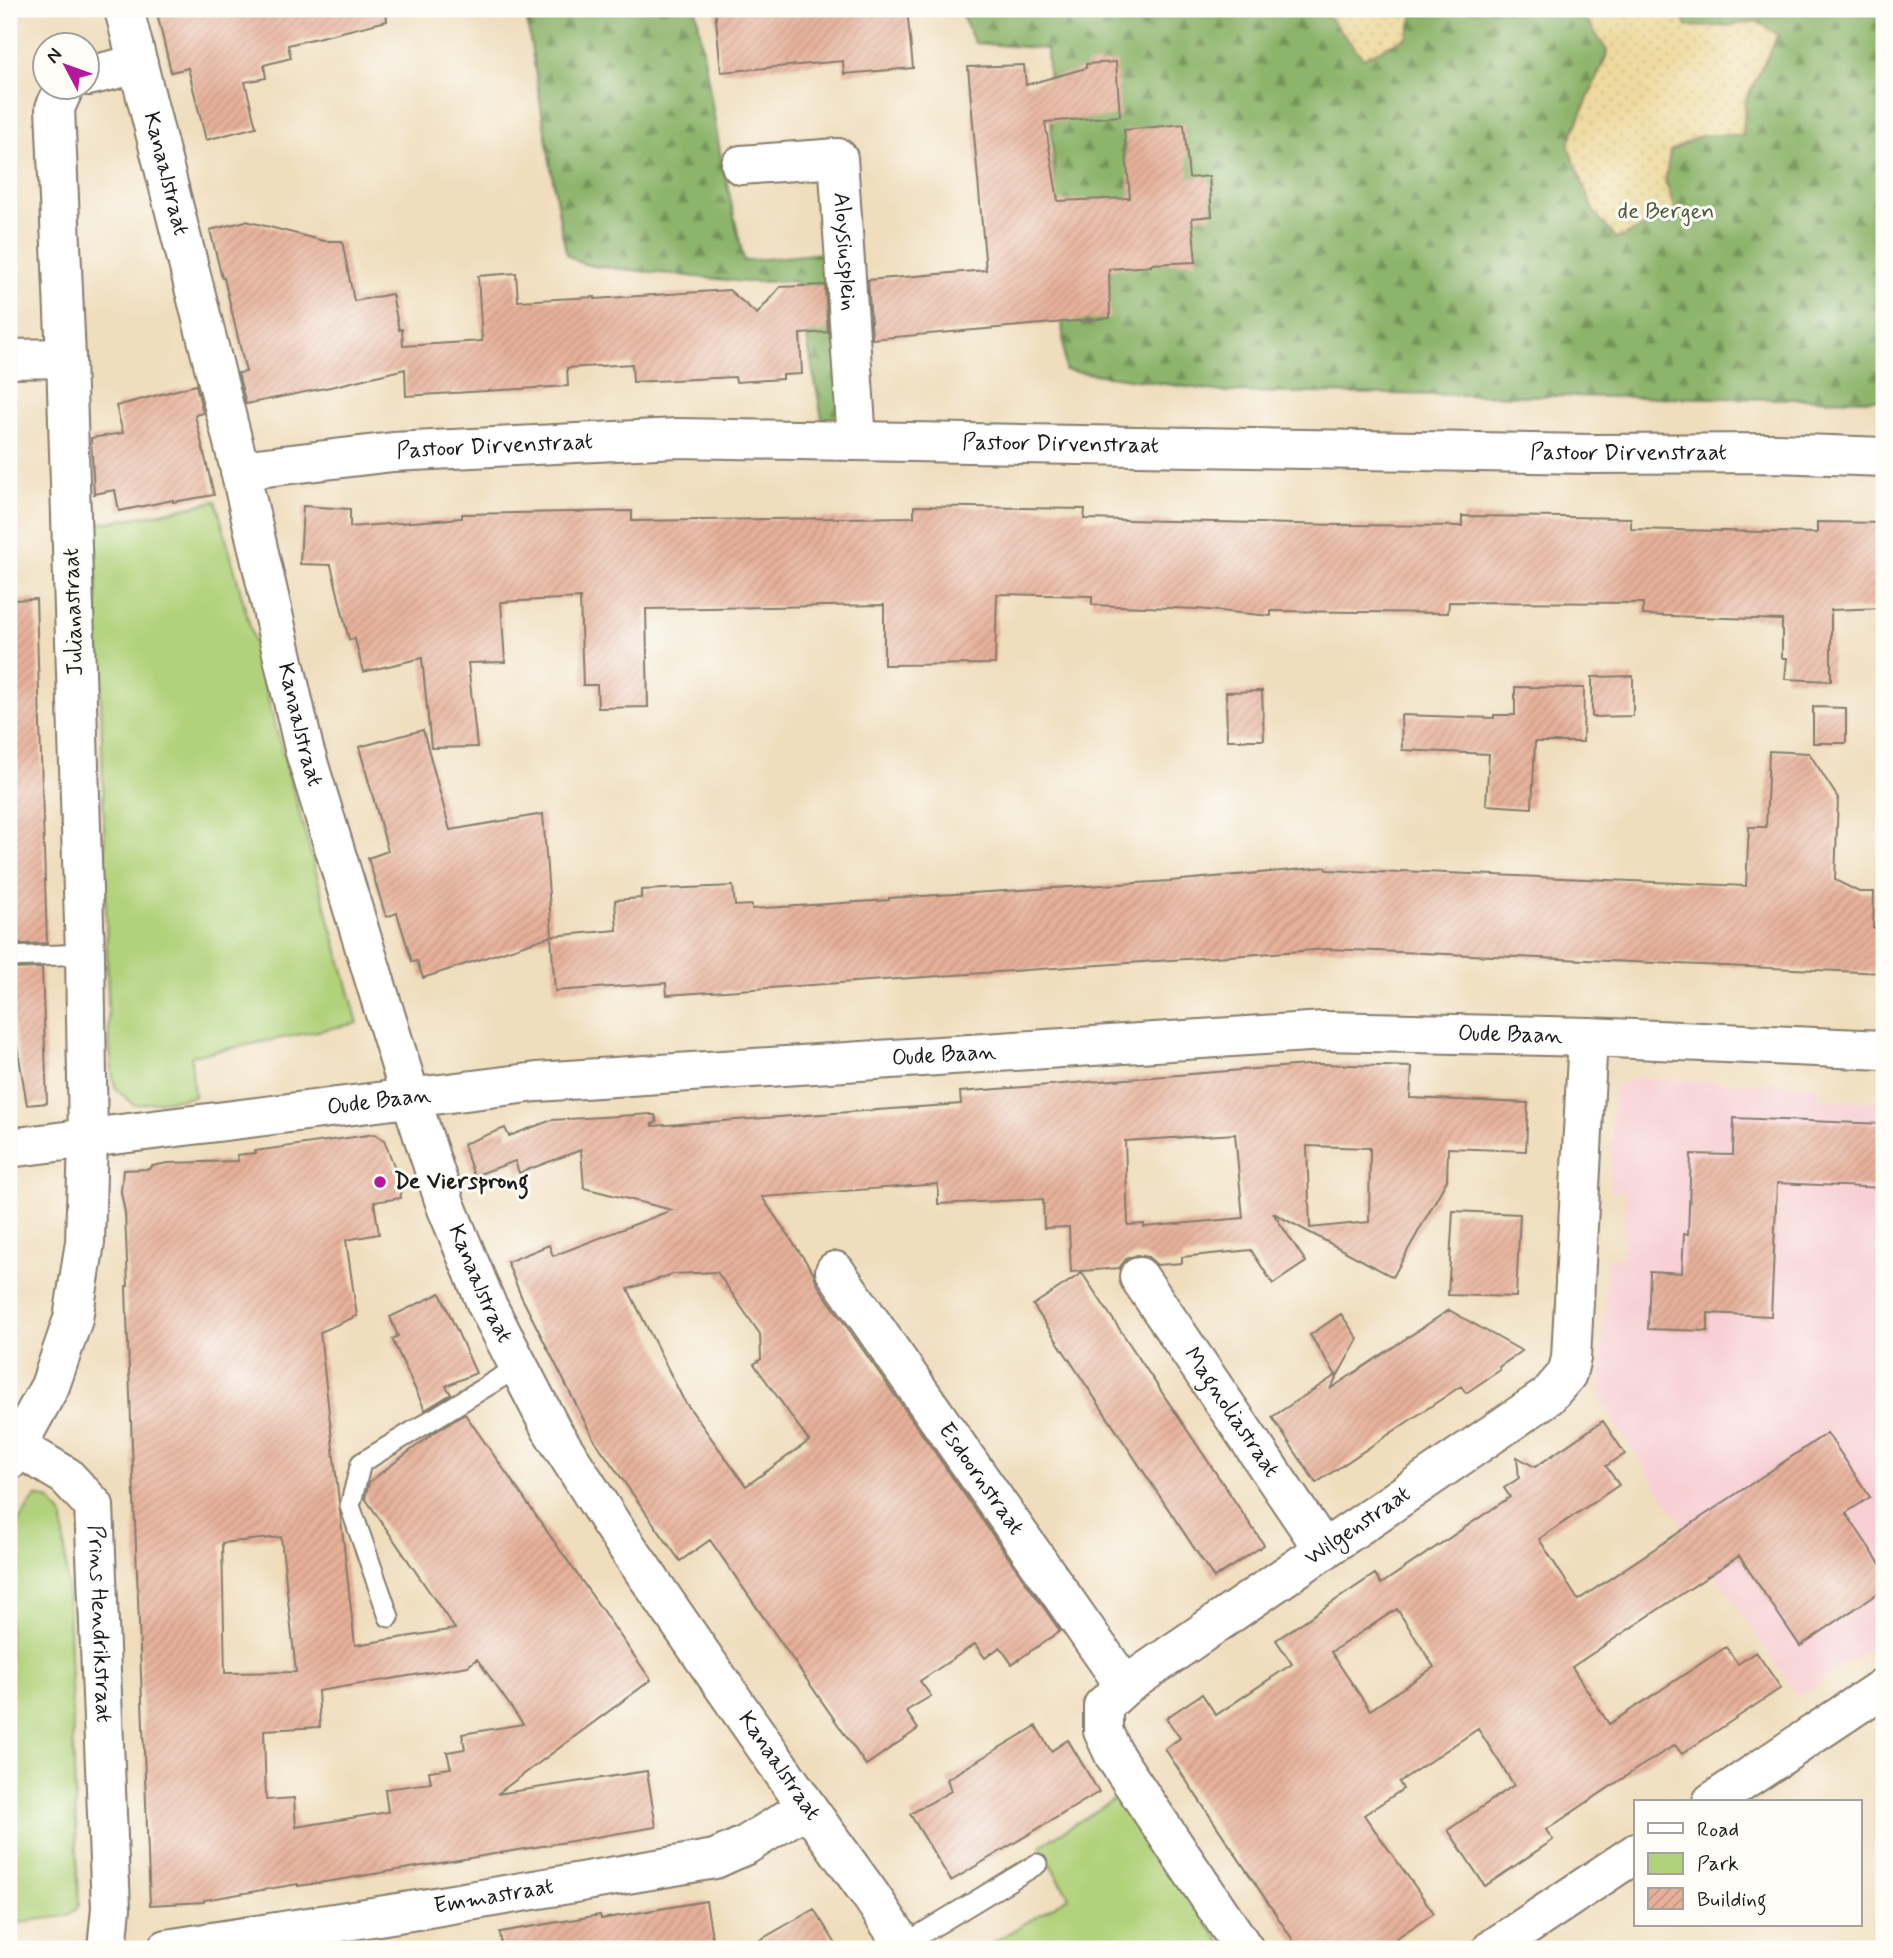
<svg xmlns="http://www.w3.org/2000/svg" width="1893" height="1958" font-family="Mynerve,sans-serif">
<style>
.built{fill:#f7cfd4}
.green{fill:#b1d27a;stroke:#66774b;stroke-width:2}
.forest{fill:url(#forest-firs);stroke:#546843;stroke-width:2}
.sand{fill:url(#sand-dots);stroke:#857b5d;stroke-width:2}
.building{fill:url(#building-hatch);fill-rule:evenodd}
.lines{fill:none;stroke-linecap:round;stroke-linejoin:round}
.lane-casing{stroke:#867c6c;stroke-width:23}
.street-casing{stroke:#867c6c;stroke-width:42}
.lane{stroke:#fff;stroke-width:19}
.street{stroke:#fff;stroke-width:38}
.poi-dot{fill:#b5179e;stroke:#fdfcf7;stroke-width:2.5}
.labels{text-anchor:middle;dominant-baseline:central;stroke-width:6;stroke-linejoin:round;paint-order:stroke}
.street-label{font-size:23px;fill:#1c1c1c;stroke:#fdfcf7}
.park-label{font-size:23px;fill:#505c3d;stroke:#fdfcf7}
.poi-label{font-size:23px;font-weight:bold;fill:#1c1c1c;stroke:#fdfcf7;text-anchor:start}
</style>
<defs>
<pattern id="forest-firs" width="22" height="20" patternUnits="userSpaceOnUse" patternTransform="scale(1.75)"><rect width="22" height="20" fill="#8cb46a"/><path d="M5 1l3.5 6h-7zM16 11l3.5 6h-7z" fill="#729256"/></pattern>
<pattern id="sand-dots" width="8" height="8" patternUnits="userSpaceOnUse" patternTransform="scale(1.75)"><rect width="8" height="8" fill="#eeda9e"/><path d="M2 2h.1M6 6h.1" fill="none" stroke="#ccba88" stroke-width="1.8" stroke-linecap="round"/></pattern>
<pattern id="building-hatch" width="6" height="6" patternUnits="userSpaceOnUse" patternTransform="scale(1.75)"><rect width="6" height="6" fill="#e6b099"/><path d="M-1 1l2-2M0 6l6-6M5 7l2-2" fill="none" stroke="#c59783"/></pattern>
</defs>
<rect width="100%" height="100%" fill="#fdfcf7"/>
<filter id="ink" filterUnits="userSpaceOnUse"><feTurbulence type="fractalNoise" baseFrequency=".0143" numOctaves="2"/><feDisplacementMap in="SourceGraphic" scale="14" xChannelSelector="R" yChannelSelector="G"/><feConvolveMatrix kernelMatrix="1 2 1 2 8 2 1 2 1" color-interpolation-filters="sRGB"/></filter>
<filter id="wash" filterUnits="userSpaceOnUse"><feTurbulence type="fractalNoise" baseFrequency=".00686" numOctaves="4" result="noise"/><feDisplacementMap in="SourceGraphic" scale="28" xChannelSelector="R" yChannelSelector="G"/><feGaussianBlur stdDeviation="1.57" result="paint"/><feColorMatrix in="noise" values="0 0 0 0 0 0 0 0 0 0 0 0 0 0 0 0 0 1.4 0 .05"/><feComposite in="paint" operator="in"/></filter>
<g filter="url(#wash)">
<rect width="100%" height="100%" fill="#efddbc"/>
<path class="built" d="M1636 1078 1819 1086 1818 1099 1884 1102V1639L1798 1697 1600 1401 1606 1258H1622L1625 1192 1609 1191 1613 1088Z"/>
<path class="green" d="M216 501 259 660 269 703 358 1023 191 1056 194 1097 134 1105 116 1089 113 1079 109 1040 101 696 97 613 95 524 157 514Z
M36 1496 50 1500 63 1517 68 1600 79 1906C70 1918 57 1917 43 1919 31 1920 20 1923 9 1925V1535Z
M1121 1795 1225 1949H982L1069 1897 1040 1846Z"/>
<path class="forest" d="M525 9H696L720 152 744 261 843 251 866 419H822C818 394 812 369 808 344 806 327 805 293 794 281L745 282 593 266 581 263 567 255 561 228Z
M959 9H1323L1326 14 1406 37 1415 9H1579L1608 51 1568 145 1665 182 1670 151 1701 135 1743 134 1745 101 1778 36 1757 21 1727 26 1687 27 1679 9H1884V400L1223 392 1065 370 1047 49 975 43Z"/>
<path class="sand" d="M1323 9H1415L1407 37 1363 58 1326 14Z
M1573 9H1679L1687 27 1727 26 1757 21 1778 35 1745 101 1743 135H1702L1670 151 1665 182 1677 212 1617 239 1594 212 1568 145 1608 52 1579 9Z"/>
<g id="blocks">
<path class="building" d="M156 9H386L387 21 288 45 291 58 264 65 266 78 245 82 256 127 206 140 188 68 171 72Z
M715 9H907L913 68 844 74 843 61 721 72Z
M1116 62 1120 116 1045 122 1058 201 1130 198 1124 130 1184 124 1189 178 1209 176 1212 216 1192 218 1196 262 1151 264V266L1109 269 1110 318 872 339 868 280 986 270 968 67 1024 65 1026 85 1086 68V64Z
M246 221 324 241H342L354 301 392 294 399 330 402 329 403 346 482 341 478 276 516 273 518 301 595 297V299L729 290 757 314 780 287 825 285 828 332 800 334 802 374 783 375V379L736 382 735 377 633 382 632 364 567 368 568 386 406 396 405 369 335 386 246 404 238 373 246 372 224 278H222L210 230Z
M196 385 203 413 195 415 214 495 173 502V500L119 511 115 490 94 494 91 438 123 433 116 406Z
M303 506 350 509V527L462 518V514L632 511V521L914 517V506L1085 509 1084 519 1341 525 1462 526V516L1566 517 1631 518V529L1817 533V522L1884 523V608L1831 610V681L1785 679 1787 658H1782V620L1643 615V603L1449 602 1448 613 1271 611V616L1197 609 1092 605V596L997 594 995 664 884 665V605L646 609 648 707 598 708 597 685H583L580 598 501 602 505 662 468 663 477 747 431 748 422 658 363 672 355 639 349 640 331 565 300 564Z
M36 599 47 943 9 945V600Z
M1633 676V716L1592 717V677Z
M1515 687 1584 688 1583 742H1535L1532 808 1486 805 1489 754 1402 750 1401 715 1494 718V715H1515Z
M1262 691 1264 740H1227L1226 692Z
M1813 707 1846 708V743H1813Z
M423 730 450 830 543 814 552 936 617 930 615 900 641 898V890L733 886 735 906 752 905V909L889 900V898L1170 881 1326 867 1327 870 1401 873V871L1746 886 1749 827H1766L1769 751 1809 753 1838 798 1835 880 1859 892H1874L1873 928H1884V973L1329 949 667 995 666 983 555 991 551 936 423 978 417 961 412 962 397 913 386 917 368 858 388 851 359 747Z
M42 968 47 1103 27 1105 9 998V969Z
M1320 1064 1412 1067 1410 1098 1528 1103 1526 1151 1448 1148 1447 1180 1393 1277 1273 1213 1306 1262 1273 1284 1251 1250 1182 1257V1263L1157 1265 1148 1257 1137 1255 1126 1259 1119 1268 1071 1272 1069 1227 1044 1228 1043 1199 938 1204V1184L762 1197 813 1272 817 1284 1060 1631 1012 1664 1000 1647 985 1658 975 1644 920 1681 931 1696 906 1711 918 1729 866 1765 710 1540 680 1561 593 1438 521 1296 507 1262 549 1245 553 1256 672 1210 584 1188 581 1150 519 1173 515 1161 474 1176 463 1144 505 1128 509 1136 552 1120 651 1114V1115H655L657 1122 652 1124V1126L961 1104 960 1092ZM1235 1134 1243 1218 1144 1227V1224L1128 1225 1125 1141ZM1307 1146 1370 1148 1369 1222 1310 1228ZM717 1272 760 1334 761 1359 754 1364 809 1441 746 1486 683 1399 628 1289 673 1274Z
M1734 1118 1884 1124V1188L1777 1183 1771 1316 1708 1313V1331L1648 1329 1650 1271 1682 1273 1684 1234H1688L1691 1154 1733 1155Z
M375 1134 384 1140 398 1176 401 1198 374 1202 379 1234 346 1240 357 1316 320 1332 355 1645 455 1629 365 1498 369 1482 435 1432 465 1414 651 1680 497 1794 647 1771 656 1827 338 1880 298 1886V1884L204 1900V1902L150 1905 127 1318 126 1286H128L125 1213 121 1192 123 1170 149 1169 152 1166 168 1163 238 1161 237 1155 256 1153 255 1151ZM281 1537 296 1672 225 1673 222 1543ZM477 1659 523 1724 462 1734 465 1749 447 1752 451 1768 429 1771 431 1783 385 1789 388 1812 296 1827 294 1798 266 1800 264 1730 320 1727 318 1691 468 1666Z
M1453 1211 1520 1214 1516 1297 1448 1295Z
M1082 1273 1264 1545 1214 1578 1033 1305Z
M440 1293 476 1373 446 1386 451 1394 425 1410 392 1339 398 1336 390 1317Z
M1449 1310 1522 1351 1499 1367 1500 1370 1466 1393 1461 1386 1316 1483 1272 1417 1336 1375 1310 1335 1341 1314 1358 1339 1330 1389Z
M1603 1421 1625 1454 1606 1466 1619 1485 1539 1539 1578 1600 1827 1433 1870 1497 1846 1513 1884 1570V1589L1800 1646 1739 1556 1572 1667 1609 1724 1726 1647 1738 1664 1756 1652 1781 1688 1682 1754 1675 1745 1638 1768 1546 1830 1553 1840 1485 1886 1448 1830 1514 1785 1478 1729 1399 1782 1403 1789 1364 1815 1434 1913 1380 1949H1299L1165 1749 1180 1738 1166 1718 1202 1694 1216 1715 1292 1664 1276 1640 1375 1574 1381 1584 1510 1497 1504 1488 1519 1478 1517 1457 1535 1467ZM1397 1609 1434 1667 1370 1710 1331 1652Z
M1036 1726 1051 1751 1068 1740 1099 1792 951 1881 910 1814 951 1791 947 1779Z
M706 1901 714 1949H502L500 1932 600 1915 601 1919Z
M814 1909 839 1949H744Z"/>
</g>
</g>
<g filter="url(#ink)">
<use href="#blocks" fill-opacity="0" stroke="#867c6c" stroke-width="2"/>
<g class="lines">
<defs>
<path id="lane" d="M9 957 85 954
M389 1617 350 1506 361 1463 518 1367
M903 1945 1037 1864"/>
<g id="street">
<path id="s1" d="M124 9 240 470 304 749 411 1099 446 1206 486 1303 551 1429 612 1525 807 1807 871 1896 906 1949"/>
<path d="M88 76 138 64"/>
<path id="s2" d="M741 165 838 158 857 441"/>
<path d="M9 359 66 358"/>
<path id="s3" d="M240 470 393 452 677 438 1594 454 1776 453 1884 457"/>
<path id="s4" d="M9 1148 537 1082 1324 1031 1588 1037 1884 1050"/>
<path id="s5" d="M835 1271 1125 1686"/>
<path id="s6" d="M1139 1277 1324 1550"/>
<path id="s7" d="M18 1447 66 1476 94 1506 111 1908 107 1949"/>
<path d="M9 1461 50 1386 73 1319 85 1242 88 1139 85 954 66 358 55 108 64 88"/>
<path d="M1712 1802 1884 1687"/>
<path id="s8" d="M167 1949 417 1910 715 1859 746 1845 807 1807"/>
<path id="s9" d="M1244 1949 1115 1757 1103 1731V1706L1125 1686 1548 1396 1567 1374 1571 1358 1588 1037"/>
<path d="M1492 1949 1636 1853"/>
</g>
</defs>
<use href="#lane" class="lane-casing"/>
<use href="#street" class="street-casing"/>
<use href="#lane" class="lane"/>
<use href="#street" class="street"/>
</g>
</g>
<circle class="poi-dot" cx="380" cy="1182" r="7"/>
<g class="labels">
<g class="street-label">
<text stroke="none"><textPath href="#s1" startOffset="170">Kanaalstraat</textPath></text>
<text stroke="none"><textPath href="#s2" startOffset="191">Aloysiusplein</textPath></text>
<text stroke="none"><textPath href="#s3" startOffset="822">Pastoor Dirvenstraat</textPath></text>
<text stroke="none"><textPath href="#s3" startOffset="256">Pastoor Dirvenstraat</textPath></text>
<text stroke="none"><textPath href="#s3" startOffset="1390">Pastoor Dirvenstraat</textPath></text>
<text transform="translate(74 612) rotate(-92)">Julianastraat</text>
<text stroke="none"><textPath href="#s1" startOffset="737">Kanaalstraat</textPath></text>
<text stroke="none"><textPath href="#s4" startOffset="1507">Oude Baan</textPath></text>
<text stroke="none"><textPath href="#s4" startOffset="940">Oude Baan</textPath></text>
<text stroke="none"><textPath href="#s4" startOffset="373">Oude Baan</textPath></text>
<text stroke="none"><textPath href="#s1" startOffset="1325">Kanaalstraat</textPath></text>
<text stroke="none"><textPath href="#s6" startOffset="164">Magnoliastraat</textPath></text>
<text stroke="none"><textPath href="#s5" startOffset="254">Esdoornstraat</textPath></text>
<text stroke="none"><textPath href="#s9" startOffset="597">Wilgenstraat</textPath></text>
<text stroke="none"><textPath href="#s7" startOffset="215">Prins Hendrikstraat</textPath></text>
<text stroke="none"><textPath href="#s1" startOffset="1894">Kanaalstraat</textPath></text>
<text stroke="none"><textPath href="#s8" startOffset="331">Emmastraat</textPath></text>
</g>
<g class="park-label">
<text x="1666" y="212">de Bergen</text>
</g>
<g class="poi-label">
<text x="394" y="1182">De Viersprong</text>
</g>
</g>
<rect width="1893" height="1958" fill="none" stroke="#fdfcf7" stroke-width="35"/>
<rect x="1634" y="1800" width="228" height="126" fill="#fdfcf7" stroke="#a3a29f" stroke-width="2"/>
<rect x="1648" y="1823" width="35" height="10" fill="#ffffff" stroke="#a3a29f" stroke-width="2"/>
<text x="1697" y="1836" font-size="21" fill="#1c1c1c">Road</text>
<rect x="1648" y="1853" width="35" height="21" fill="#b1d27a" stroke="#a3a29f" stroke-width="2"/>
<text x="1697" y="1870" font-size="21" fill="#1c1c1c">Park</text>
<rect x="1648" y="1888" width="35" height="21" fill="url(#building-hatch)" stroke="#a3a29f" stroke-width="2"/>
<text x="1697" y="1906" font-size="21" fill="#1c1c1c">Building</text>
<g transform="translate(66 66) rotate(311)"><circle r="33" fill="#fdfcf7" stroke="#a3a29f" stroke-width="2"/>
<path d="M0-5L12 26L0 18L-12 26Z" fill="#b5179e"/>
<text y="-10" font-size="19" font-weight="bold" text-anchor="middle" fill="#1c1c1c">N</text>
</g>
</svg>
